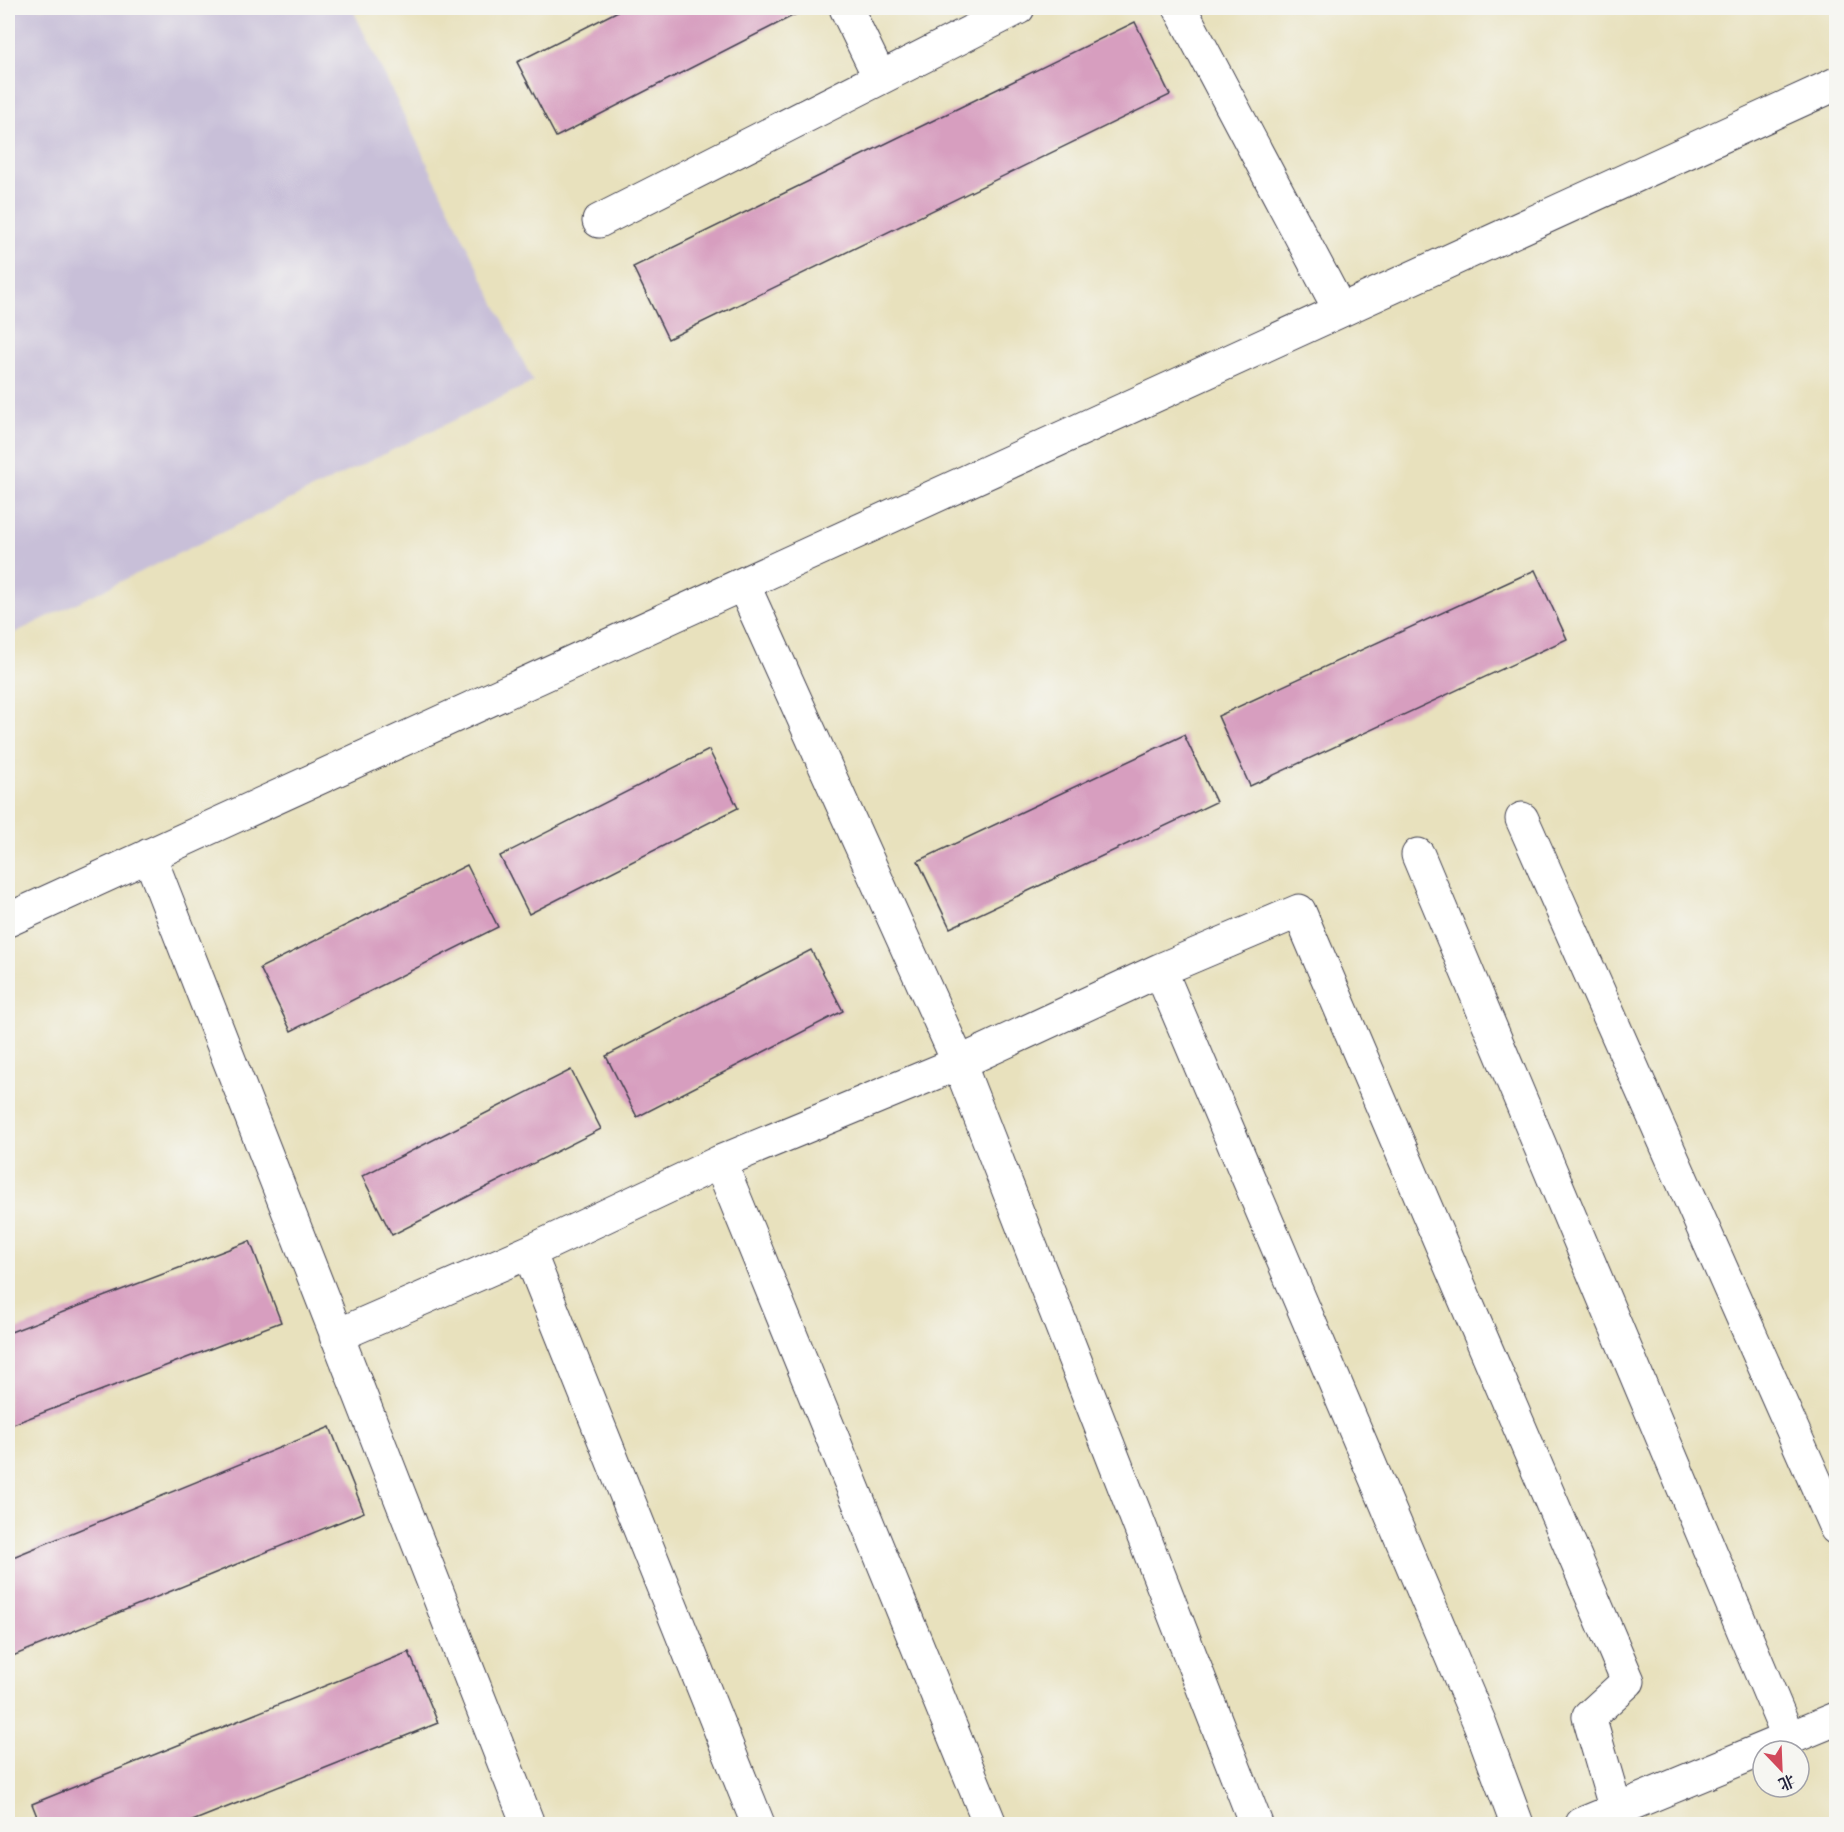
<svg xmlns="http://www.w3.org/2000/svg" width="1844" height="1832" font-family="Vollkorn,'Noto Serif SC',serif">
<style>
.industrial{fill:#c8bfd8}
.building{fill:#d79ebf}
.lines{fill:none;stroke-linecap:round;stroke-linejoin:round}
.street-casing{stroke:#403f4e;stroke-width:35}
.street{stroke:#fff;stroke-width:33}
</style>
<rect width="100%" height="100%" fill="#f6f6f2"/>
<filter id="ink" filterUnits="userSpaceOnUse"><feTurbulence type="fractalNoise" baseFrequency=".0167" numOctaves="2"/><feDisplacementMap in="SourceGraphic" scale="12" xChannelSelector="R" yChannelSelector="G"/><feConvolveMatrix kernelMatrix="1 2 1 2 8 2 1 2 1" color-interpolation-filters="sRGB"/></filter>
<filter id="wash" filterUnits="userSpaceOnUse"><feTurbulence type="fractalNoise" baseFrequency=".008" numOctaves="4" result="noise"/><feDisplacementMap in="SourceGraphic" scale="24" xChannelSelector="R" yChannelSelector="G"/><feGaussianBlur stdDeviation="1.35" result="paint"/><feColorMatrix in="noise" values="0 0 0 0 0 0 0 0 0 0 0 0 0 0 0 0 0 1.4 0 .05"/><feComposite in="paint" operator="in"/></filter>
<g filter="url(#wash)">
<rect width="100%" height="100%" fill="#e8e1bd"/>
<path class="industrial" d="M8 8H352L533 382 8 636Z"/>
<g id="blocks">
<path class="building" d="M624 8H808L556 137 517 62Z
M1135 22 1170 95 668 339 633 267Z
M1535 570 1567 639 1250 786 1218 716Z
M1184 735 1216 802 950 928 918 861Z
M709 750 738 808 529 914 500 856Z
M467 865 498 927 291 1031 260 968Z
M811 950 843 1011 637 1117 606 1056Z
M571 1070 601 1129 392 1235 362 1176Z
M250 1241 281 1322 8 1426V1333Z
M330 1427 364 1512 8 1658V1559Z
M409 1652 438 1723 185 1824H40L32 1804Z"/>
</g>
</g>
<g filter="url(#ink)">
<use href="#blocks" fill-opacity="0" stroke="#403f4e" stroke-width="1.5"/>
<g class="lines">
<defs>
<path id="street" d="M846 8 880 78
M1180 8 1340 310
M599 221 1018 8
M743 584 959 1063 1256 1824
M1522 819 1836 1528
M149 855 528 1824
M1418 855 1789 1739
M8 920 1836 84
M1160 970 1480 1724 1517 1824
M720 1162 990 1824
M529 1252 758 1824
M336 1336 529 1252 720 1162 959 1063 1160 970 1299 911 1628 1681 1589 1717 1616 1810
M1582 1824 1836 1719"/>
</defs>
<use href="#street" class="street-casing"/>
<use href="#street" class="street"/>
</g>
</g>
<rect width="1844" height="1832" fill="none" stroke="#f6f6f2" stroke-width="30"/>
<g transform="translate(1781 1769) rotate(157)"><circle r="28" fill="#f6f6f2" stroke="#a1a1a9" stroke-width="1.5"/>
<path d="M0-4.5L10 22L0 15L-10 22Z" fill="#d1495b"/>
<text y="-9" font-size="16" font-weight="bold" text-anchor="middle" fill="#22223b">北</text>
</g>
</svg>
